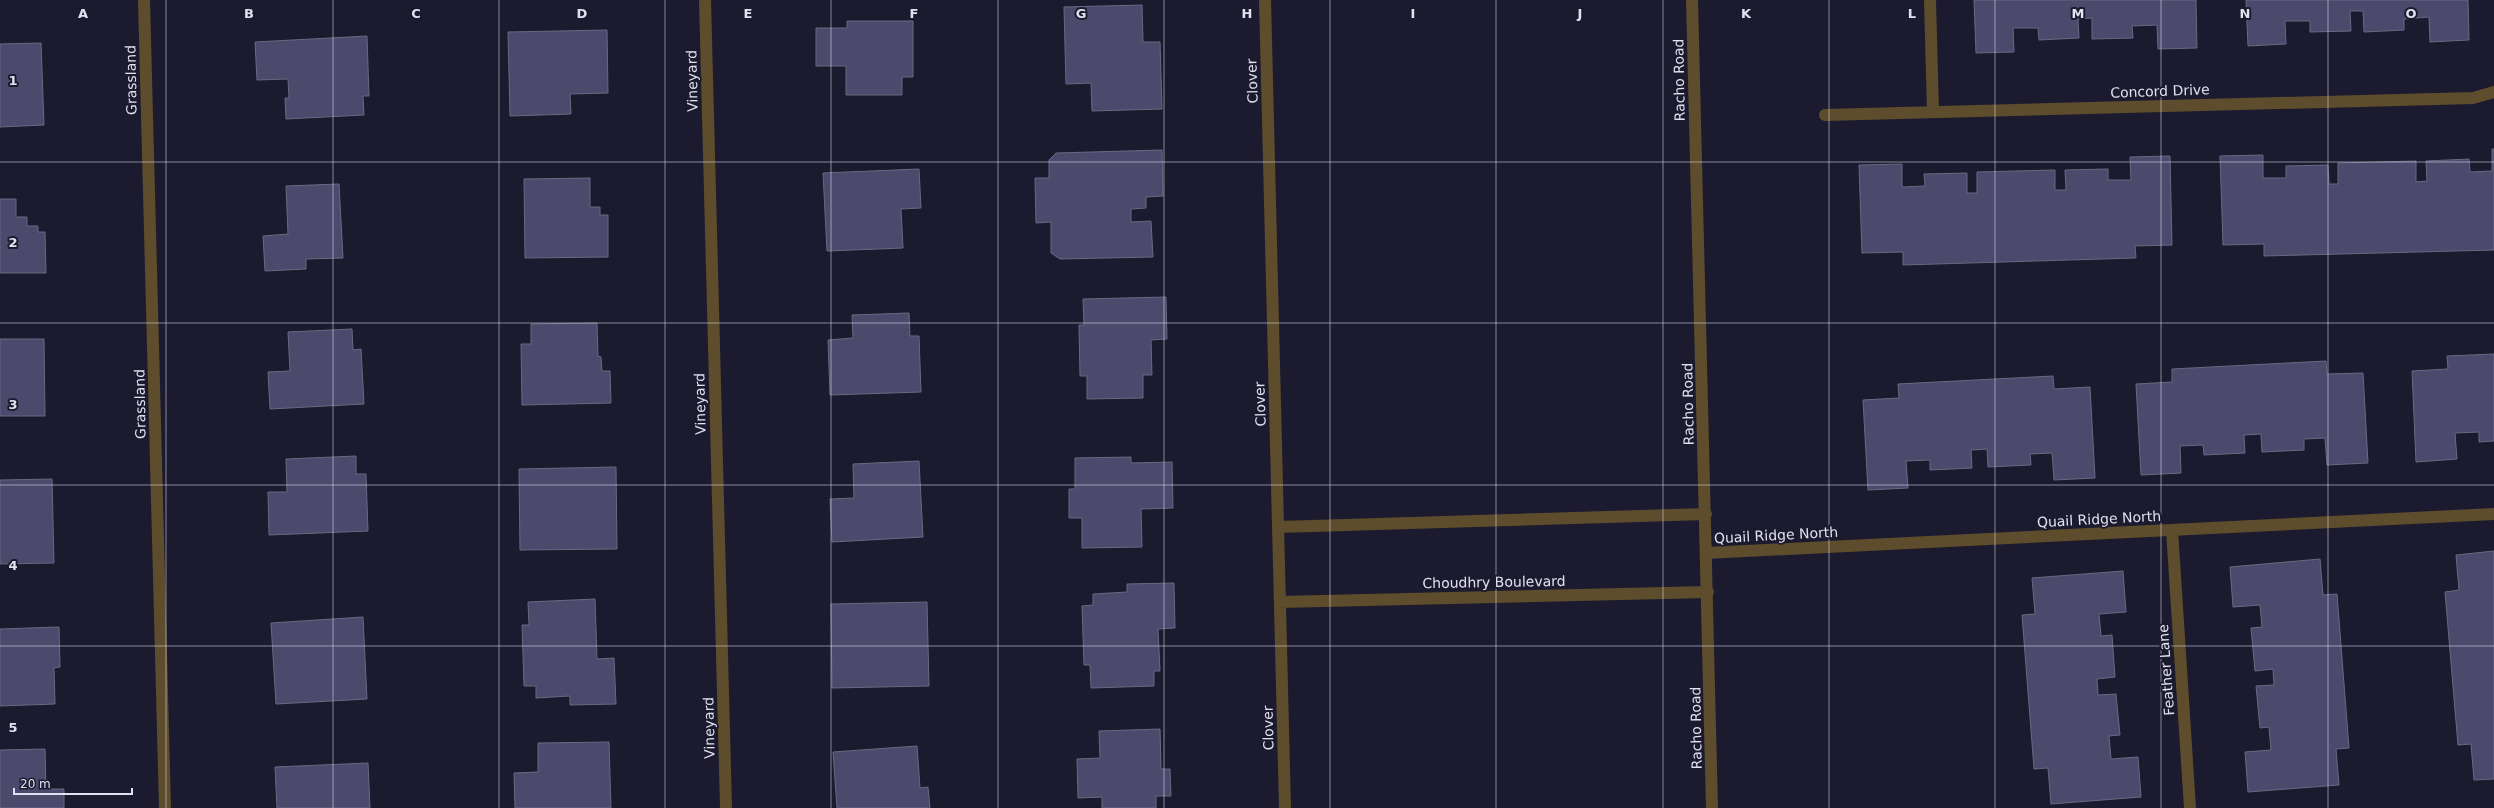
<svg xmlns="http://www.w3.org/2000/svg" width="2494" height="808" font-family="'DejaVu Sans',sans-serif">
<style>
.building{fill:#4c496d;stroke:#6a6981}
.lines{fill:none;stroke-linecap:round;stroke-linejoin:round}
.minor{stroke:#5d4d2c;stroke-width:12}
.tertiary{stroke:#5d4d2c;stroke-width:12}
.grid{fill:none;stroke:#e1e1ef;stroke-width:1;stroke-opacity:0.55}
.labels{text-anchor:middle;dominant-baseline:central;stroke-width:4;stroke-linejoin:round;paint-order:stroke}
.street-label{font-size:14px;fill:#e1e1ef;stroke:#1c1a2f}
.grid-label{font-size:13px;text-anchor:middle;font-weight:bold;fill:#e1e1ef;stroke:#1c1a2f;stroke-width:4;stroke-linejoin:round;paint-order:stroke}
</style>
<rect width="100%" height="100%" fill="#1c1a2f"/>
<path class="building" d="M1974 0H2196L2197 48 2158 49 2157 25 2132 26 2133 38 2092 39V18L2078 19 2079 38 2039 40 2038 28H2013L2014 52 1976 53Z
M2246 0H2468L2469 40 2430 42 2429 17 2404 19V30L2364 32 2363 11H2350L2351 31 2310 32V21H2285L2286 44 2248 46Z
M1142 5 1143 42H1160L1162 109 1092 111 1091 83 1066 84 1064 7Z
M847 21H913V77H902V95H846V66H816V28H847Z
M607 30 608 93 570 94 571 114 510 116 508 32Z
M367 36 369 96H363L364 115 286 119 285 98H289L288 79 257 80 255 42Z
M41 43 44 125 0 127V44Z
M2492 149H2494V250L2264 256V244L2223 245 2220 156 2263 155V178H2286V166L2328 165 2329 184H2338V163L2416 161V182L2427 181 2426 161 2469 159 2470 172 2492 171Z
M1162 150 1163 196 1146 197V208L1131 209V222L1151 221 1153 257 1060 259 1051 253V222L1036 223 1035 178H1049V160L1056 153Z
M2170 156 2172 245 2135 246 2136 258 1903 265V252L1862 253 1859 165 1902 164V187L1925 186 1924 174 1967 173V193H1977V172L2055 170V190H2066L2065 170 2108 169V180H2131L2130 157Z
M919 169 921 208 901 209 903 248 827 251 823 173Z
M590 178V207H600V215H608V257L525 258 524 179Z
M339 184 343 258 306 259V269L265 271 263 236 288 234 286 186Z
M0 199H16V217H27V226H38V232H45L46 273H0Z
M1166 297 1167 339 1151 340 1152 375H1143V398L1087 399V376H1080L1079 325H1084L1083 299Z
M909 313 910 336H919L921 392 830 395 828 340 853 338 852 315Z
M597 323 598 356 601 357 602 371H610L611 403 522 405 521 344H531V324Z
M352 329 353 350 361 349 364 404 270 409 268 372 290 371 288 332Z
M0 339H44L45 416H0Z
M2494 354V441L2479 442V432L2455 433 2457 459 2416 462 2412 371 2448 369 2447 356Z
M2326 361 2327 374 2363 373 2368 463 2327 465 2325 438 2304 439V450L2262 452 2261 434 2244 435 2245 453 2204 455 2203 445 2180 446 2181 473 2141 475 2136 384 2172 382V369Z
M2053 376 2054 389 2090 387 2095 478 2054 480 2052 453 2030 454 2031 465 1988 467 1987 449 1971 450 1972 468 1930 470V460L1906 461 1908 488 1868 490 1863 400 1899 398 1898 384Z
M356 456V474H366L368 531 269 535 268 492H287L286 459Z
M1131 457V463L1172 462 1173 508 1141 509 1142 547 1082 548V518H1069V489H1075V458Z
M919 461 923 537 832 542 830 499 854 498 853 464Z
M616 467 617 549 520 550 519 469Z
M52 479 54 563 0 564V480Z
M2494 551V779L2474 780 2471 744 2458 745 2445 592 2459 590 2456 555Z
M2320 559 2323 595 2337 594 2349 748 2336 749 2339 785 2248 792 2245 752 2271 750 2269 727 2260 728 2256 686 2274 685 2273 669 2255 671 2251 628 2262 627 2260 605 2233 607 2230 567Z
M2123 571 2126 612 2099 614 2101 636 2112 635 2115 677 2097 679 2098 695 2116 694 2120 735 2109 736 2111 759 2138 757 2141 797 2051 804 2048 768 2034 769 2022 615 2035 614 2032 578Z
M1174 583 1175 628 1158 629 1160 671H1154V686L1091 688 1090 665H1084L1082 606 1093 605V594L1127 592V584Z
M595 599 597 659 614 658 616 704 570 705V696L536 698V686H524L522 625H529L528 602Z
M927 602 929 686 832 688 831 604Z
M363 617 367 699 276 704 271 623Z
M59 627 60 667 54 668 55 704 0 706V629Z
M1160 729 1161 769H1170L1171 796H1156V808H1102V797L1078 798 1077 759 1100 758 1099 731Z
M609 742 611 808H515L514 773 538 772V743Z
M917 746 920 788 928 787 930 808H837L833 752Z
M45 749 46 789H64V808H0V750Z
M368 763 370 808H277L275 767Z"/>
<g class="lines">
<path class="minor" d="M144 0 165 808
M705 0 726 808
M1265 0 1285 808
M1930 0 1933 112
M1825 115 2473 98 2494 92
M1279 527 1706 514
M2172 530 2190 808
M1706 553 2494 514
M1280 602 1708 592"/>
<path class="tertiary" d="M1692 0 1712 808"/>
</g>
<path class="grid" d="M166 0V808M333 0V808M499 0V808M665 0V808M831 0V808M998 0V808M1164 0V808M1330 0V808M1496 0V808M1663 0V808M1829 0V808M1995 0V808M2161 0V808M2328 0V808M0 162H2494M0 323H2494M0 485H2494M0 646H2494"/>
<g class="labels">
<g class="street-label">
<text transform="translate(131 80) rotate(-91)">Grassland</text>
<text transform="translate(1679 80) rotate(-91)">Racho Road</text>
<text transform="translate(692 81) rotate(-91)">Vineyard</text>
<text transform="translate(1252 81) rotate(-92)">Clover</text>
<text transform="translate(2160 91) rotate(-2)">Concord Drive</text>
<text transform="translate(140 404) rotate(-91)">Grassland</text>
<text transform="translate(700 404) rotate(-91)">Vineyard</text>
<text transform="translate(1260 404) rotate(-92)">Clover</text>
<text transform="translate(1688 404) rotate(-91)">Racho Road</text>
<text transform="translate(2099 519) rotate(-3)">Quail Ridge North</text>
<text transform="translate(1776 535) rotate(-3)">Quail Ridge North</text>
<text transform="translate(1494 582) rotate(-1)">Choudhry Boulevard</text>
<text transform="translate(2166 670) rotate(-94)">Feather Lane</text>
<text transform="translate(709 728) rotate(-91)">Vineyard</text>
<text transform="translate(1268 728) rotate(-91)">Clover</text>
<text transform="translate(1696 728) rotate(-91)">Racho Road</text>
</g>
</g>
<g class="grid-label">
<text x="83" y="18">A</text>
<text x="249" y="18">B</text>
<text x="416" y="18">C</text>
<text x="582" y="18">D</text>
<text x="748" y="18">E</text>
<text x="914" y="18">F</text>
<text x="1081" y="18">G</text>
<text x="1247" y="18">H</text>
<text x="1413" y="18">I</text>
<text x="1580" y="18">J</text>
<text x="1746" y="18">K</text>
<text x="1912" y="18">L</text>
<text x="2078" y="18">M</text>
<text x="2245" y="18">N</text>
<text x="2411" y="18">O</text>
<text x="13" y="85">1</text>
<text x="13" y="247">2</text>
<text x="13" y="409">3</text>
<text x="13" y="570">4</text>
<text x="13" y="732">5</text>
</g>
<path d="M14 788v6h118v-6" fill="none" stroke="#e1e1ef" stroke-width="2"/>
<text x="20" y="788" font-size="12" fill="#e1e1ef" stroke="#1c1a2f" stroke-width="3" paint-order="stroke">20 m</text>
</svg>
